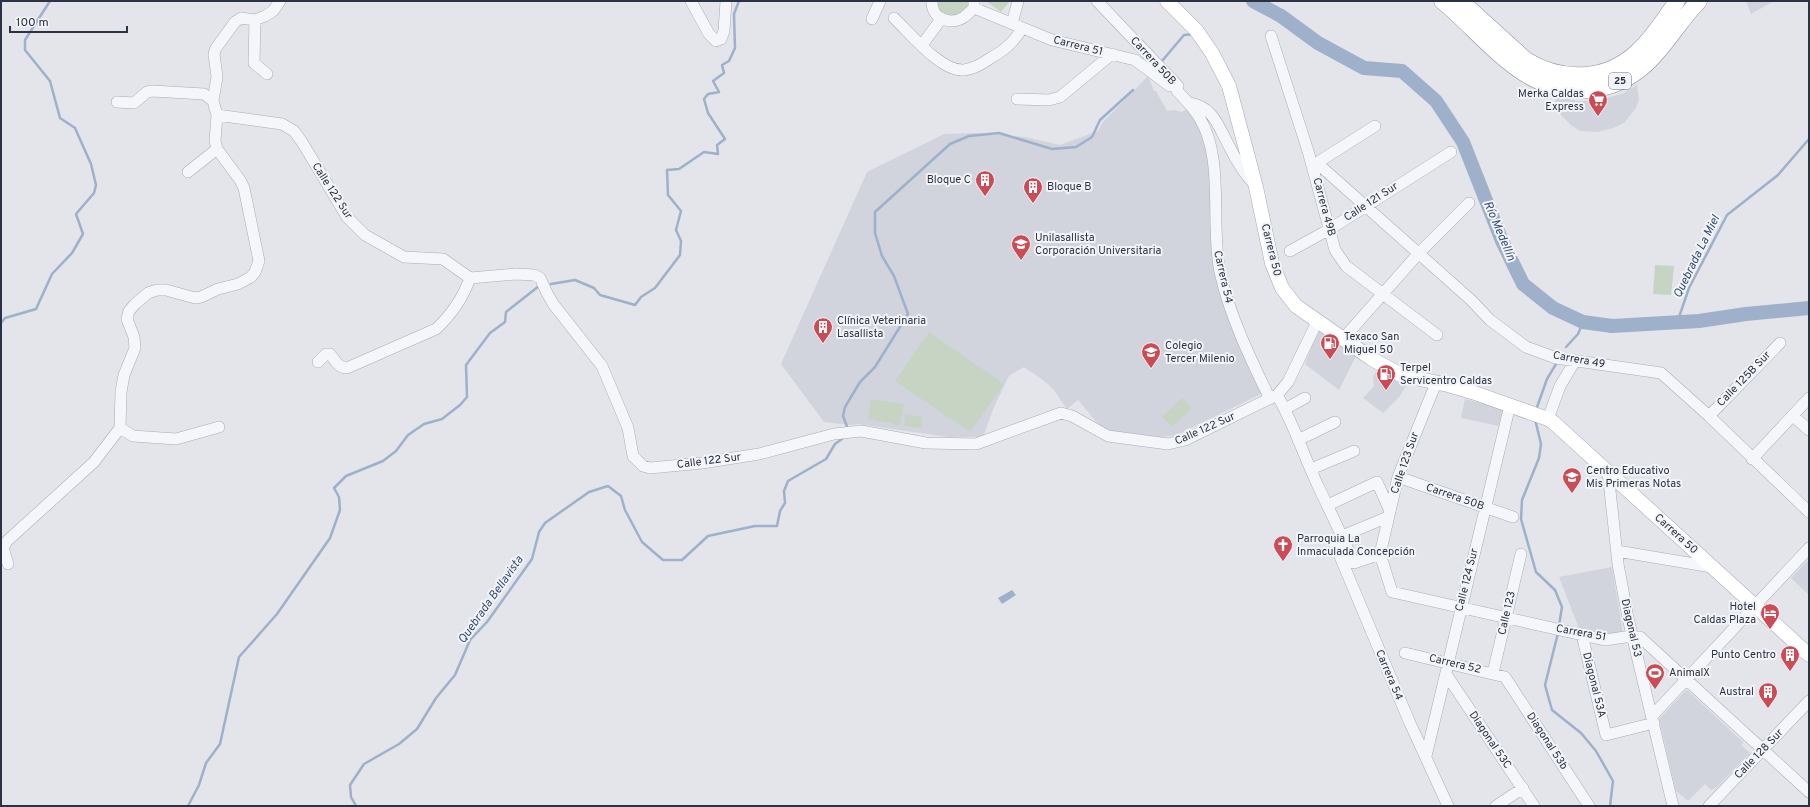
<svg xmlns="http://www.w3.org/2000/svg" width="1810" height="807" font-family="Overpass,sans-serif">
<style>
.built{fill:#d1d4dd}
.green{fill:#c7d4c4}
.water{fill:#9fb0ca}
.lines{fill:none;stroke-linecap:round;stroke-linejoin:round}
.stream{stroke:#9fb0ca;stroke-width:2.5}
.river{stroke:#9fb0ca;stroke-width:14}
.minor-casing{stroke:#a8acb5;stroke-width:12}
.major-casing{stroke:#a2a9b6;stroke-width:15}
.highway-casing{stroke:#8a92a1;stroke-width:17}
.minor{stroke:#f5f6f9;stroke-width:11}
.major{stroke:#fff;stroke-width:14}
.highway{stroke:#fff;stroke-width:16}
.labels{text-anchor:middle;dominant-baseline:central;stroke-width:4;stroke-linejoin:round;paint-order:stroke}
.shield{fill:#f2f4f8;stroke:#676c79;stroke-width:1}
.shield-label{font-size:10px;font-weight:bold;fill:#2b3243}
.street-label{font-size:11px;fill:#2b3243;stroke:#f2f4f8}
.poi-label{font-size:11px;fill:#2b3243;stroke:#f2f4f8;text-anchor:start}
.water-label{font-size:12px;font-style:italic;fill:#354e76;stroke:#f2f4f8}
</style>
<rect width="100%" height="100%" fill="#e3e5eb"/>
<path class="built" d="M1746 1H1774L1751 14Z
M1148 76 1154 91H1156L1167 111 1174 110 1182 112 1186 109 1191 112 1207 145 1224 307 1261 394 1183 432 1172 436 1160 437 1112 433 1100 426 1078 400 1067 409 1053 389 1043 380 1024 367 1009 376 994 407 983 437H948L858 424 850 425 824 422 781 364 867 172 944 134 975 133 1025 137 1060 145 1098 131 1103 122Z
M1637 85 1639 100 1636 108 1624 123 1613 128 1597 132 1580 131 1571 125 1556 110 1555 103 1556 96 1578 101H1594L1622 94Z
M1318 330 1356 356 1339 390 1305 364Z
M1377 370 1407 384 1400 396 1383 413 1363 398 1374 386 1373 377Z
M1465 399 1503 409 1499 426 1461 418Z
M1809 559V595L1791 578Z
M1612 567 1623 633 1605 636 1580 631 1559 577Z
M1687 690 1744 743 1741 745 1750 753 1716 788 1711 790 1705 784 1688 801 1676 791 1659 719 1685 691Z"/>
<path class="green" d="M937 1H971V6L961 13 945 17 938 8Z
M986 1H1010L1001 12Z
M1655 265 1674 266 1671 295 1653 294Z
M929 332 1004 384 970 432 895 381Z
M1182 398 1192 408 1172 427 1162 417Z
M871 399 904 404 900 425 868 419Z
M905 414 922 417 921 428 904 426Z"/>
<path class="water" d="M1012 590 1016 595 1002 604 998 598Z"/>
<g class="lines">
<path class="stream" d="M1162 61 1184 35 1194 34
M551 284 575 280 594 288 600 295 635 305 641 297 655 288 680 255 681 241 676 230 681 211 668 195 667 170 679 169 704 152 718 154 717 145 725 139 708 113 704 99 708 94 719 92 713 81 724 73 722 65 729 61 735 48 734 14 739 1
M1 323 5 318 36 309 52 274 72 253 83 234 76 214 94 193 96 185 91 164 75 128 60 118 50 81 25 50V40L50 1
M1677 323 1689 288 1727 215 1778 175 1809 139
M1566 347 1578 334 1583 322
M1536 410 1547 379 1556 364
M1535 419 1541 444 1539 458 1522 500 1521 519 1536 572 1555 590 1562 607 1559 626
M848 429 843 416 845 407 860 382 875 367 908 314 894 276 882 256 875 233V212L950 144 969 136 999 133 1052 149 1076 147 1092 137 1100 120 1133 90
M1558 633 1545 685 1552 710 1581 733 1596 751 1613 781 1610 806
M188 806 199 785 206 763 220 744 239 657 277 614 330 538 340 510 339 497 334 488 346 476 383 461 396 451 408 435 424 424 442 419 460 405 467 397 466 365 490 333 505 322 506 312 539 286
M356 806 351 797 350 785 364 764 399 744 417 729 436 698 455 675 470 640 487 622 532 559 539 532 545 523 589 492 608 486 621 496 625 510 642 542 663 560H682L708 536 755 526H777L780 511 785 503 784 491 788 481 826 459 835 444 846 436"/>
<path class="river" d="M1253 1 1281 16 1318 43 1364 68 1402 71 1436 101 1463 142 1502 241 1523 284 1553 308 1583 322 1612 326 1699 321 1746 314 1809 308"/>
<defs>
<path id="minor" d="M691 1 709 34 716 41 721 39 724 31 726 1
M932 1C931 19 951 26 964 17 968 14 971 11 974 8V1
M1097 1 1178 86 1177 91C1185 99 1193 107 1199 117 1225 158 1210 224 1220 272 1229 314 1251 360 1270 399
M974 8 1052 40 1135 60 1170 86
M894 18C910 33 941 72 964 70 972 69 982 64 989 59 1003 51 1014 43 1022 28
M872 19 880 1
M255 20 254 63 267 74
M1012 24 1018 1
M1271 36 1308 151 1335 250 1346 266 1437 335
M922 45 941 19
M1017 99 1049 100 1060 97 1112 54
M117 102 134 103 147 92 152 91 204 94 213 101
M1189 103C1214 107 1218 126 1229 146 1236 160 1244 174 1255 185
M217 115 282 124 294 131 302 142 347 217 365 235 404 257 443 259 470 278 516 274 534 275 540 278 548 295 554 305 602 366 628 428 633 456 643 466 650 468 702 463 759 454 834 434 861 431 926 443 976 444 1061 413 1072 416 1108 436 1168 444 1185 440 1277 395 1288 382 1317 322
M1317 163 1471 300 1490 320 1526 347 1556 358 1661 373 1709 416 1809 512
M1312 166 1375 126
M188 172 217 149
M1290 251 1330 229 1451 152
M1343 339 1418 254 1469 203
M318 362 326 354H330C335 360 338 368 347 368L436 329C452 314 463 298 470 278
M1436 383 1398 477 1380 554 1392 592 1605 640 1632 636 1640 637 1809 792
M1277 395C1294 424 1304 457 1319 488 1331 513 1343 538 1354 563L1380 554
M1285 409 1305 398
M1709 416 1780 343
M1793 416 1809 430
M1548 419 1560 386 1575 361
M120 428 133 436 176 439 219 427
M1298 440 1335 422
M1752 459 1809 398
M1311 469 1354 451
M1608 472 1618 564 1628 618 1673 806
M1398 477 1513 517
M1328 505 1377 482 1390 511
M1342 536 1388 517
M1334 542 1409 721 1448 806
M1617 551 1712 567
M8 564 3 548 7 541 94 462 120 428 121 392 124 375 135 348 134 337 127 319 129 311 135 304 148 293 157 290H166L195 298 201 297 218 289 238 284 251 277 255 272 259 261 244 188 240 180 217 149 215 141 217 115 213 101 217 77 214 54 216 48 235 22 241 18 255 20 265 16 273 11 280 1
M1582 635 1606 735 1654 723
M1405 653 1505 677 1589 806
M1493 673 1521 554
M1446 674 1534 806
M1652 716 1809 548
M1426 756 1510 405
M1496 806 1523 788
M1709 806 1809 701"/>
<path id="major" d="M1167 1 1196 30 1212 53 1229 86 1256 187 1272 263 1282 288 1296 306 1372 359 1401 375 1448 385 1472 392 1548 419 1553 422 1809 655"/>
<path id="highway" d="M1442 1C1486 37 1525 97 1589 90 1610 88 1629 79 1644 66 1665 48 1679 21 1699 1
M1461 1 1526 60C1562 82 1606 81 1637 52 1653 38 1665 18 1677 1"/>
</defs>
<use href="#minor" class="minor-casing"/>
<use href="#major" class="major-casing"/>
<use href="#highway" class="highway-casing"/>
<use href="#minor" class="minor"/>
<use href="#major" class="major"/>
<use href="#highway" class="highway"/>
</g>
<defs>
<symbol id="supermarket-pin" viewBox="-11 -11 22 30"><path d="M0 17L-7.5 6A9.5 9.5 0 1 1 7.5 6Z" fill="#cc4b55" stroke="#f2f4f8"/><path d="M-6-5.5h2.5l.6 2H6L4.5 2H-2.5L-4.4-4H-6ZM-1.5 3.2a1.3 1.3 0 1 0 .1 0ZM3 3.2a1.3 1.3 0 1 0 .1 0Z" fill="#fff"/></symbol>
<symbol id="building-pin" viewBox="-11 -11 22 30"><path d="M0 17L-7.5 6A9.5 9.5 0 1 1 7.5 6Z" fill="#cc4b55" stroke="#f2f4f8"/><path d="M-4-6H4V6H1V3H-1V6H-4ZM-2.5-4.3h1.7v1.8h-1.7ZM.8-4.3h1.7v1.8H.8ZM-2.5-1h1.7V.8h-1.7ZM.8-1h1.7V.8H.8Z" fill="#fff"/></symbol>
<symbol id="university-pin" viewBox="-11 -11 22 30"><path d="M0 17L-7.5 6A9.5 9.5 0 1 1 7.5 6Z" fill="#cc4b55" stroke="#f2f4f8"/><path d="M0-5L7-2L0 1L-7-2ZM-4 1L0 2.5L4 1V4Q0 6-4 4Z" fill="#fff"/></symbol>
<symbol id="fuel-pin" viewBox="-11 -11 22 30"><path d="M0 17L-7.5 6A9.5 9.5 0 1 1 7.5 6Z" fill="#cc4b55" stroke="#f2f4f8"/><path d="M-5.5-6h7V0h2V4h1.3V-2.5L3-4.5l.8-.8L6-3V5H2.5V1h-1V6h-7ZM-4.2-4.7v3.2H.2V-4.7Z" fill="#fff"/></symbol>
<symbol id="school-pin" viewBox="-11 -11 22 30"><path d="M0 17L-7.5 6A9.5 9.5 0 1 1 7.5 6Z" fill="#cc4b55" stroke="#f2f4f8"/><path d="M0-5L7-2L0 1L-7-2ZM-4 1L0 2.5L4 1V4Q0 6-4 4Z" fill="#fff"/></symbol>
<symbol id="church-pin" viewBox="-11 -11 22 30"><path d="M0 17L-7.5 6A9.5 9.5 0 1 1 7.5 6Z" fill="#cc4b55" stroke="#f2f4f8"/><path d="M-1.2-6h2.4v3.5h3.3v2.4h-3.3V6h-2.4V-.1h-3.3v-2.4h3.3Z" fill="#fff"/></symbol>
<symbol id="hotel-pin" viewBox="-11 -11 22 30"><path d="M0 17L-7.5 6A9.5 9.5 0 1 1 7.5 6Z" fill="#cc4b55" stroke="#f2f4f8"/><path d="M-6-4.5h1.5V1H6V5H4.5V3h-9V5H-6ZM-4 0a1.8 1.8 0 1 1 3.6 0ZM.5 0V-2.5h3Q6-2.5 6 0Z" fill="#fff"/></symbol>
<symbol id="stadium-pin" viewBox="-11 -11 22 30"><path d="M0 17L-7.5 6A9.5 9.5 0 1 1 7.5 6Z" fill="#cc4b55" stroke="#f2f4f8"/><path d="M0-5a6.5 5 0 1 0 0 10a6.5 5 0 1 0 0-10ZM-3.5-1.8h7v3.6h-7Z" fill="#fff"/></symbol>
</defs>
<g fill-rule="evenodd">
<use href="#supermarket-pin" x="1587" y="89" width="22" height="30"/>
<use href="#building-pin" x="974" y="169" width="22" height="30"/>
<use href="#building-pin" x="1022" y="176" width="22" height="30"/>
<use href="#university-pin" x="1010" y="233" width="22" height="30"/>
<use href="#building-pin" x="812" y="316" width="22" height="30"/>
<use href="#fuel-pin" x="1319" y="332" width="22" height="30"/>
<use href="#school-pin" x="1140" y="341" width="22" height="30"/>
<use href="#fuel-pin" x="1375" y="363" width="22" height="30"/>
<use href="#school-pin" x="1561" y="466" width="22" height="30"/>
<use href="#church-pin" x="1272" y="534" width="22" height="30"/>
<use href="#hotel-pin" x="1759" y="602" width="22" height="30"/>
<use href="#building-pin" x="1779" y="644" width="22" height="30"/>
<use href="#stadium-pin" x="1644" y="662" width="22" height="30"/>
<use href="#building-pin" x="1757" y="681" width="22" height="30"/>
</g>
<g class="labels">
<rect class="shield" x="1609" y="73" width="22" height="16" rx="3"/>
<g class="shield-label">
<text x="1620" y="81">25</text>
</g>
<g class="street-label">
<text transform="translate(1078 46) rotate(14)">Carrera 51</text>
<text transform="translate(1153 61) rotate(47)">Carrera 50B</text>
<text transform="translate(332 191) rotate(57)">Calle 122 Sur</text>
<text transform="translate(1371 202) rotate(-33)">Calle 121 Sur</text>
<text transform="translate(1324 207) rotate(75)">Carrera 49B</text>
<text transform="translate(1271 250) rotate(76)">Carrera 50</text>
<text transform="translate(1223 277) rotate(77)">Carrera 54</text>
<text transform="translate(1579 360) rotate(10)">Carrera 49</text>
<text transform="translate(1744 379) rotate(-46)">Calle 125B Sur</text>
<text transform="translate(1205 429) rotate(-24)">Calle 122 Sur</text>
<text transform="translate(709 461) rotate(-7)">Calle 122 Sur</text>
<text transform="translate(1405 463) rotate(-71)">Calle 123 Sur</text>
<text transform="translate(1455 497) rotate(19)">Carrera 50B</text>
<text transform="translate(1676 534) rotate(42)">Carrera 50</text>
<text transform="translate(1467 580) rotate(-76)">Calle 124 Sur</text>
<text transform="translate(1507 613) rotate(-77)">Calle 123</text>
<text transform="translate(1631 628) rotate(77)">Diagonal 53</text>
<text transform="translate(1581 633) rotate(10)">Carrera 51</text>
<text transform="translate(1455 664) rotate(13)">Carrera 52</text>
<text transform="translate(1389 675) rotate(67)">Carrera 54</text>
<text transform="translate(1594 685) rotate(76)">Diagonal 53A</text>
<text transform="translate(1490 740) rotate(56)">Diagonal 53C</text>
<text transform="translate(1547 741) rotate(57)">Diagonal 53b</text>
<text transform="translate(1759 754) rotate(-46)">Calle 128 Sur</text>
</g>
<g class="poi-label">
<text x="1584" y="94" text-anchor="end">Merka Caldas<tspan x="1584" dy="13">Express</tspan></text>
<text x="971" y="180" text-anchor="end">Bloque C</text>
<text x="1047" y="187">Bloque B</text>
<text x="1035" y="238">Unilasallista<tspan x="1035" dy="13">Corporación Universitaria</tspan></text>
<text x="837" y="321">Clínica Veterinaria<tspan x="837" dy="13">Lasallista</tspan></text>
<text x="1344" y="337">Texaco San<tspan x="1344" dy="13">Miguel 50</tspan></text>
<text x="1165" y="346">Colegio<tspan x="1165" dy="13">Tercer Milenio</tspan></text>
<text x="1400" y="368">Terpel<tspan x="1400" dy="13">Servicentro Caldas</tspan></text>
<text x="1586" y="471">Centro Educativo<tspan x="1586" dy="13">Mis Primeras Notas</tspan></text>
<text x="1297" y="539">Parroquia La<tspan x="1297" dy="13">Inmaculada Concepción</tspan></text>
<text x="1756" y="607" text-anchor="end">Hotel<tspan x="1756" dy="13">Caldas Plaza</tspan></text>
<text x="1776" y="655" text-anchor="end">Punto Centro</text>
<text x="1669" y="673">AnimalX</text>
<text x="1754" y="692" text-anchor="end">Austral</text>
</g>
<g class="water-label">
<text transform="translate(1499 231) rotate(67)">Río Medellín</text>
<text transform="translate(1697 257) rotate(-64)">Quebrada La Miel</text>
<text transform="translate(491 600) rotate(-55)">Quebrada Bellavista</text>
</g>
</g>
<rect width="1810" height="807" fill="none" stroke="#2b3243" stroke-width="4"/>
<path d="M10 26v6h117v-6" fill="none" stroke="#2b3243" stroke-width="2"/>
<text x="16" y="26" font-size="12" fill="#2b3243" stroke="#f2f4f8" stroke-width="3" paint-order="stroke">100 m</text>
</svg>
